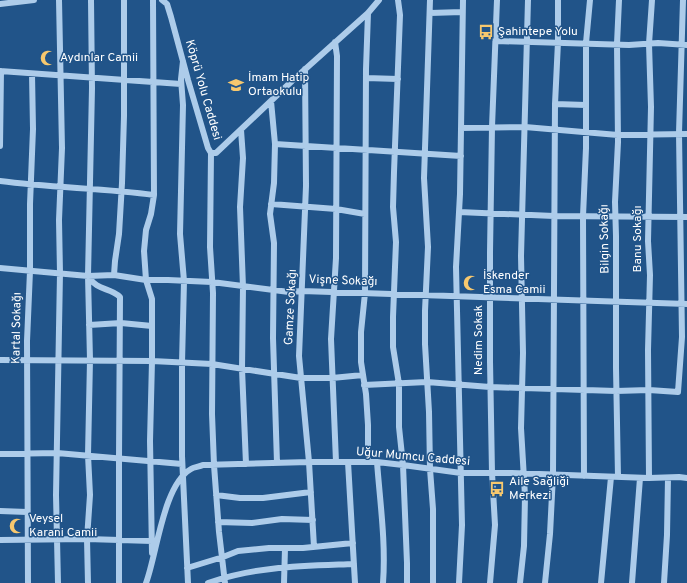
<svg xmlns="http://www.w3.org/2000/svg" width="687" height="583" font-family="Overpass,sans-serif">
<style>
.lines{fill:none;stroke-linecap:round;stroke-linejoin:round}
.minor{stroke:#adccea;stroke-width:6}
.labels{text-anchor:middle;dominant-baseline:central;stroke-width:3;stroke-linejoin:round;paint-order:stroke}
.poi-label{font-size:12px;fill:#fff;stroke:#215489;text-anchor:start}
.street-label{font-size:12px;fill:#fff;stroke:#215489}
</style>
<rect width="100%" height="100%" fill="#215489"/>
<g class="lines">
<path class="minor" d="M162 0 167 4 171 17 188 80 208 148 211 153H216L292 81 368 13 379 0
M398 0 400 15 394 172 393 207 396 242 393 317V347L399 384V427L403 465 407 563V583
M430 0 424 178 428 247 425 311V344L429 412 430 469 433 509V583
M0 4 34 0
M430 13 462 12
M496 41 629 45 658 43 687 45
M335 42 337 56 336 258 331 339 336 462
M183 61 181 79 183 105 180 234 184 281 182 363V456L188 583
M305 69 306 186 299 356 309 462 314 547
M0 71 181 84
M366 78 398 79
M271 101 275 144 274 183 270 214 274 243 273 338 277 463
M555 104 586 105
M461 128 525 127 618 135 687 134
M241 130 243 158 240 207 243 287 242 369 246 464
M275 144 461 156
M0 146 1 71
M211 153 210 247 213 293 212 414 214 465 219 532 225 583
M0 181C51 188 103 188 154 195L153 0
M271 204 336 209 365 214
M459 212 554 216 687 217
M0 268 88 276 114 275 146 280H168L212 282 289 292 302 291 687 304
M114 275 115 261 119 234 122 183 124 116V0
M89 277C97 291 110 287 120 297L119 458V583
M89 325 121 323 152 326
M0 360 152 361 212 364 301 378H332L363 375
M364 385 427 382 490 387 616 391 649 390 678 392 682 337 679 133 683 0
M0 454 57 453 182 464
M348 462 355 583
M368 462V425L366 394 361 362V332L365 293 366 69 368 13
M377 462C380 502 386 543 383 583
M584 476 583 216 586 148V43L590 0
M618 477 616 368V236L615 202 618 142 617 44 619 0
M649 478 648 350 650 275 648 241 651 107 649 44 652 0
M216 495 240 498H263L311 492
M0 511 27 512
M218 522 252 523 282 519 313 520
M0 540 87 539 152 541
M152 553 150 441 152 361V299L146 280 144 251 146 230 151 214 154 195
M187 568 223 557 238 551 269 548H303L353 543
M28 583 27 341 30 271V204L33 129 32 74
M58 583 56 495 60 273 59 220 62 148 59 0
M88 583 87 539 90 495 88 455 90 360 88 276 92 88 91 0
M146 583C157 554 163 485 191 469 194 467 199 467 203 465L309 462H377L403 465 461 473H512L649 478 679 477 687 478
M208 583C256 566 304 566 354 564
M284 583 285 548
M459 583 462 525 456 267 460 194 463 0
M490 583 495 525 492 473 490 361V252L492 127 497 0
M520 583 524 546 525 496 521 428 523 353 521 256 528 0
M545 583 550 534 553 475 555 104 558 42V0
M601 583 611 477
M632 583 640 478
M664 583 667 535 668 478"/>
</g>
<defs>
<symbol id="bus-bare" viewBox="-9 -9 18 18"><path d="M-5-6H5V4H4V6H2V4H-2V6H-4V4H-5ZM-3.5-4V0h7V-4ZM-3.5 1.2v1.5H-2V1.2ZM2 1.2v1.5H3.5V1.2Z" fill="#f7c86e" stroke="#215489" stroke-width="2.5" paint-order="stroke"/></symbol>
<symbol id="mosque-bare" viewBox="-9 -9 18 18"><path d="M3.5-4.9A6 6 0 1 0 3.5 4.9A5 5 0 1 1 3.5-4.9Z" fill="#f7c86e" stroke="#215489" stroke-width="2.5" paint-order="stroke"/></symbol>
<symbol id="school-bare" viewBox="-9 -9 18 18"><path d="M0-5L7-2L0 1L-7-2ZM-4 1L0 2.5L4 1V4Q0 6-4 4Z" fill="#f7c86e" stroke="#215489" stroke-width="2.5" paint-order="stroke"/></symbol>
</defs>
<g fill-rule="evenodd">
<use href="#bus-bare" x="475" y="21" width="22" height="22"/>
<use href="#mosque-bare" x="37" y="47" width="22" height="22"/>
<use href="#school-bare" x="225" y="74" width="22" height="22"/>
<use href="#mosque-bare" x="460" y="272" width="22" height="22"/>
<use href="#bus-bare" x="486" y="478" width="22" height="22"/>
<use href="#mosque-bare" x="6" y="515" width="22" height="22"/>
</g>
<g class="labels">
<g class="poi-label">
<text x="498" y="32">Şahintepe Yolu</text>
<text x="60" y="58">Aydınlar Camii</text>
<text x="248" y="78">İmam Hatip<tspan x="248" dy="14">Ortaokulu</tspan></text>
<text x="483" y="276">İskender<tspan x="483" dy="14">Esma Camii</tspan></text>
<text x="509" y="482">Aile Sağliği<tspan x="509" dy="14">Merkezi</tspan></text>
<text x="29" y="519">Veysel<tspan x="29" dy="14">Karani Camii</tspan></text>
</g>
<g class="street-label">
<text transform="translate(203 90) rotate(74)">Köprü Yolu Caddesi</text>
<text transform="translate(605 239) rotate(-91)">Bilgin Sokağı</text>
<text transform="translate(638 239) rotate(-90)">Banu Sokağı</text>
<text transform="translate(343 281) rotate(2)">Vişne Sokağı</text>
<text transform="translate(291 307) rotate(-87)">Gamze Sokağı</text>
<text transform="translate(17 328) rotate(-89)">Kartal Sokağı</text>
<text transform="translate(479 340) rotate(-90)">Nedim Sokak</text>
<text transform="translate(413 457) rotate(5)">Uğur Mumcu Caddesi</text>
</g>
</g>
</svg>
